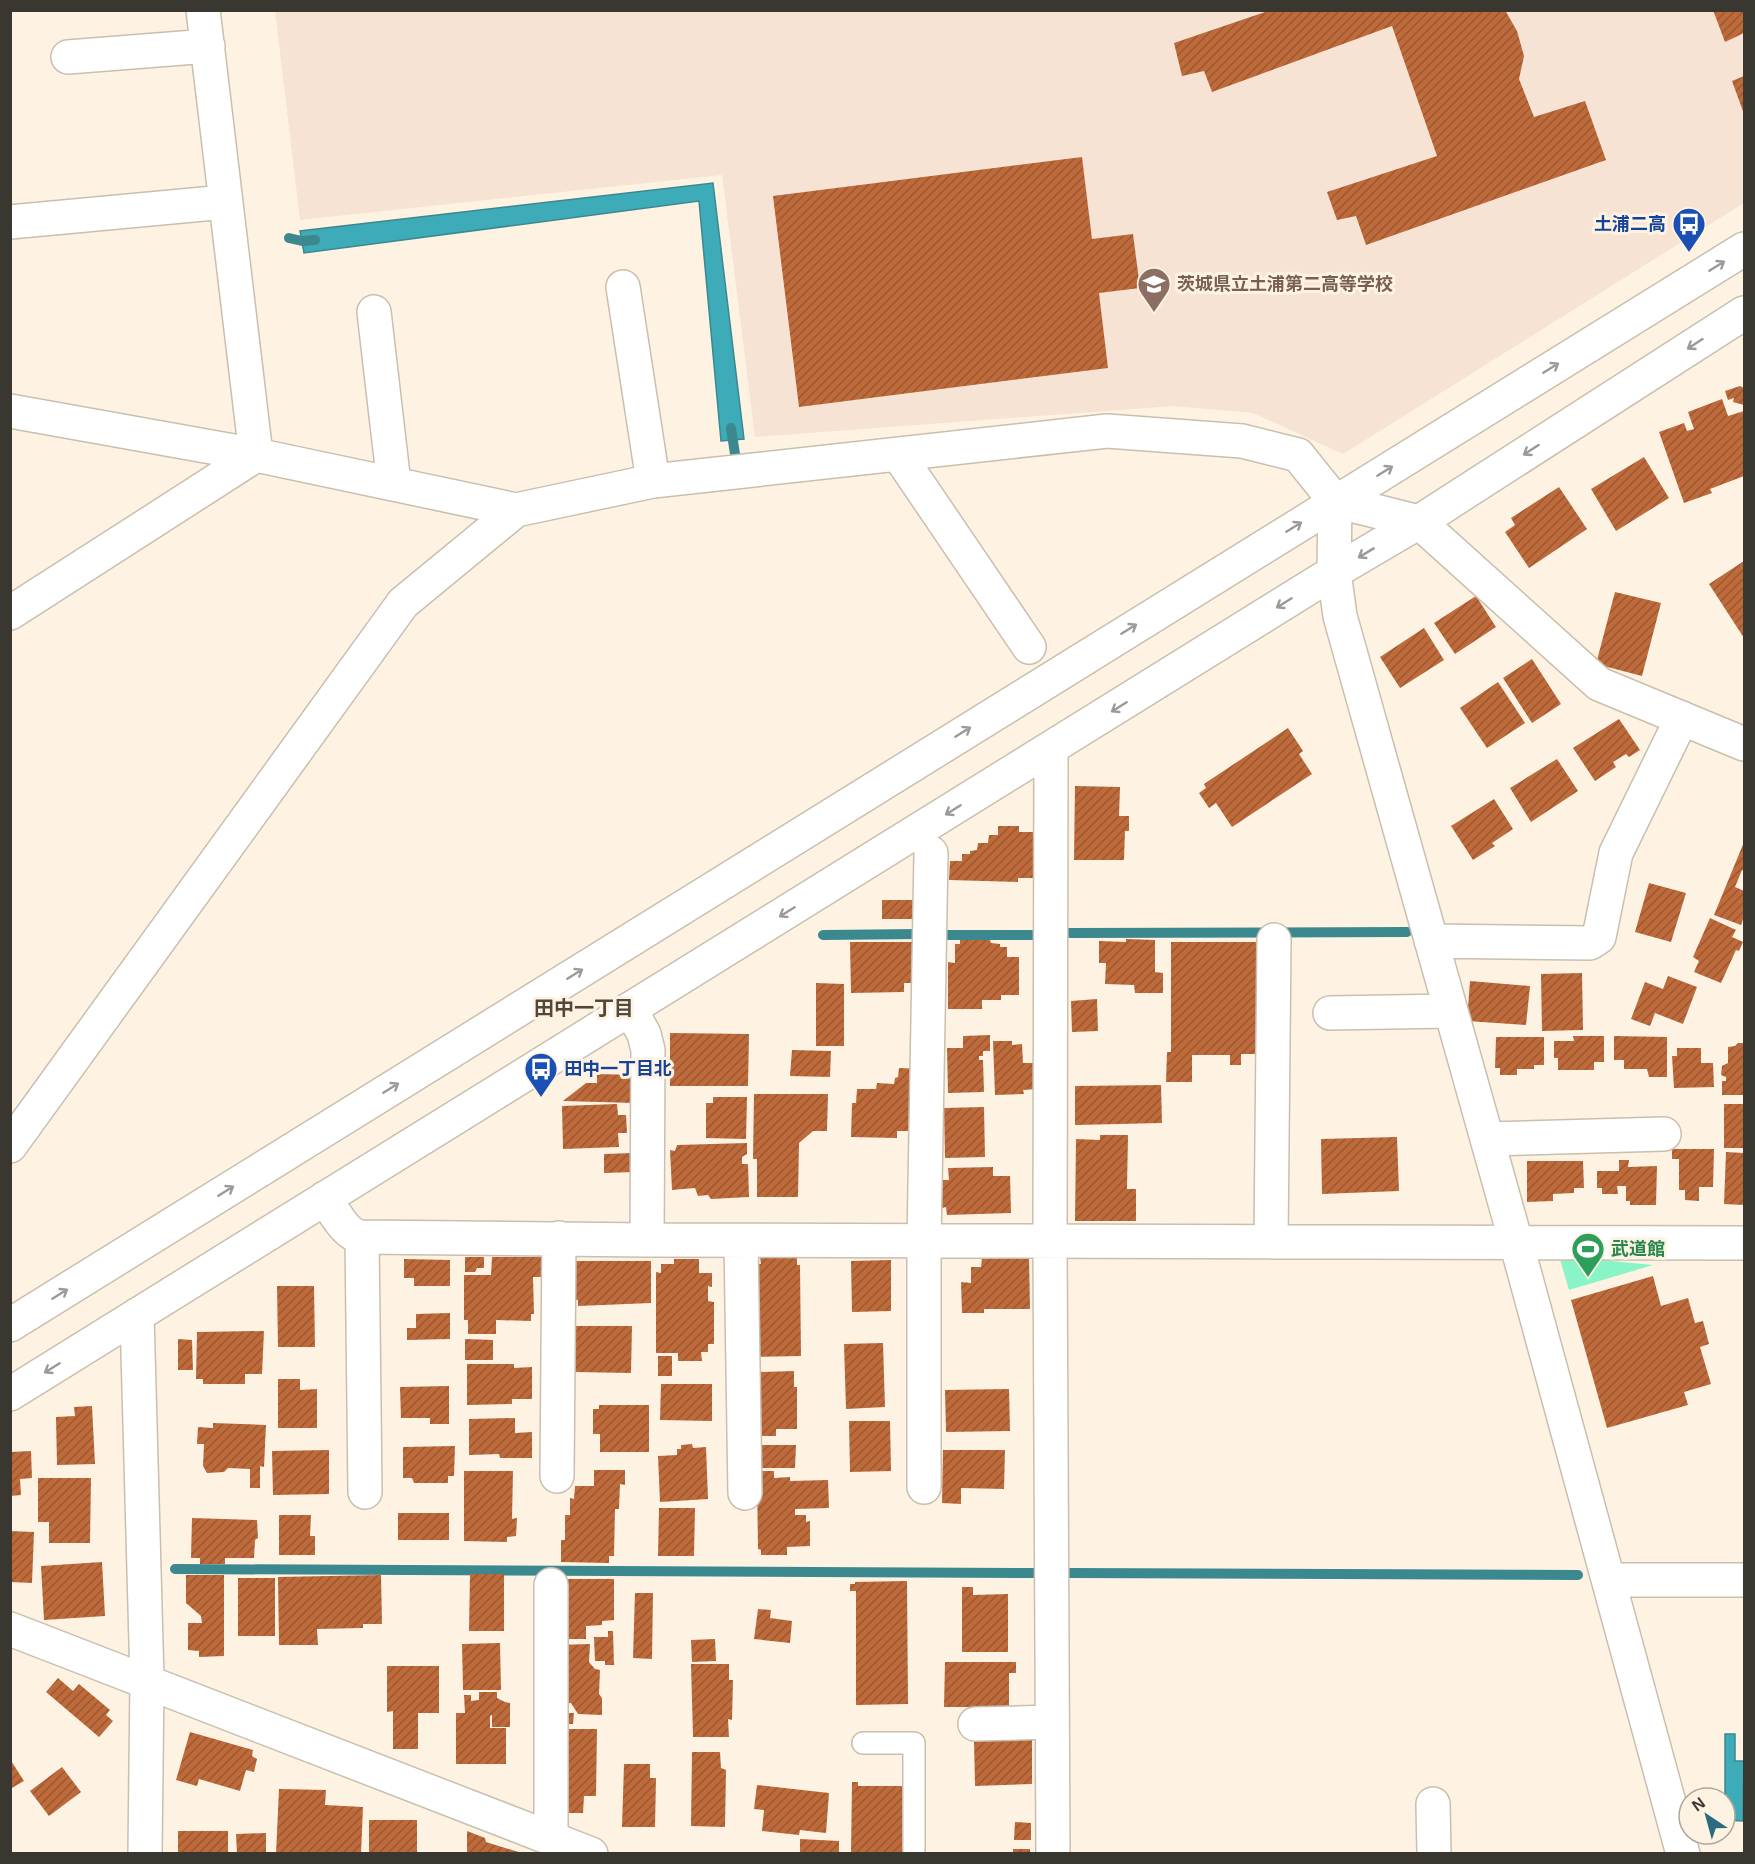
<svg xmlns="http://www.w3.org/2000/svg" width="1755" height="1864" font-family="Arial,'Noto Sans JP',sans-serif">
<style>
.education{fill:#f6e3d4}
.pitch{fill:#89f4c6}
.water{fill:#3dabb8;stroke:#3c888f;stroke-width:1.5}
.lines{fill:none;stroke-linecap:round;stroke-linejoin:round}
.stream{stroke:#3c888f;stroke-width:10}
.building{fill:url(#building-hatch)}
.service-casing{stroke:#c9bfaf;stroke-width:24}
.minor-casing{stroke:#c9bfaf;stroke-width:36}
.tertiary-casing{stroke:#c9bfaf;stroke-width:36}
.service{stroke:#fff;stroke-width:21}
.minor{stroke:#fff;stroke-width:33}
.tertiary{stroke:#fff;stroke-width:33}
.oneway{stroke:#9c9a98}
.labels{text-anchor:middle;dominant-baseline:central;stroke-width:6;stroke-linejoin:round;paint-order:stroke}
.transit-label{font-size:18px;font-weight:bold;fill:#164399;stroke:#fef3e3;text-anchor:end}
.education-label{font-size:18px;font-weight:bold;fill:#785e54;stroke:#fef3e3;text-anchor:start}
.leisure-label{font-size:18px;font-weight:bold;fill:#27864d;stroke:#fef3e3;text-anchor:start}
.neighbourhood-label{font-size:20px;font-weight:bold;fill:#50483b;stroke:#fef3e3}
</style>
<defs>
<pattern id="building-hatch" width="6" height="6" patternUnits="userSpaceOnUse" patternTransform="scale(1.5)"><rect width="6" height="6" fill="#be6a3b"/><path d="M-1 1l2-2M0 6l6-6M5 7l2-2" fill="none" stroke="#9b5832"/></pattern>
</defs>
<rect width="100%" height="100%" fill="#fef3e3"/>
<path class="education" d="M275 11H1744V203L1343 454 1253 413 1173 406 755 437 722 175 300 220Z"/>
<path class="pitch" d="M1559 1256 1653 1265 1569 1290Z"/>
<path class="water" d="M713 183 744 439 721 441 699 201 304 253 300 231Z
M1725 1734H1735V1761H1744L1743 1821 1725 1820Z"/>
<g class="lines">
<path class="stream" d="M289 238 302 241 315 240
M731 428 735 454
M1070 933 1407 932
M823 935 919 934
M942 935H1035
M175 1569 1034 1573
M1069 1573 1578 1575"/>
</g>
<path class="building" d="M1271 10H1505L1517 31 1524 56 1519 79 1534 117 1585 101 1606 160 1366 245 1356 216 1337 220 1327 192 1437 156 1392 26 1212 92 1204 71 1182 76 1174 43Z
M1713 10H1744V33L1725 42Z
M1744 76V114L1732 81Z
M1082 157 1092 239 1133 234 1140 288 1099 293 1108 368 799 407 773 196Z
M1740 386 1744 388V405L1733 402 1734 398 1728 400 1725 391Z
M1722 399 1728 416 1744 411V476L1710 489 1712 493 1684 503 1659 432 1684 423 1687 431 1694 429 1688 412Z
M1644 457 1669 498 1616 531 1591 489Z
M1559 487 1587 529 1529 568 1505 532 1515 525 1511 518Z
M1744 561V638L1709 584Z
M1615 592 1661 603 1642 676 1596 664Z
M1476 596 1496 627 1455 654 1434 623Z
M1424 628 1444 660 1400 688 1380 657Z
M1532 659 1561 704 1532 723 1503 678Z
M1498 682 1525 723 1487 748 1460 708Z
M1619 719 1640 750 1629 757 1626 754 1613 762 1616 767 1595 781 1573 748Z
M1288 728 1303 751 1299 754 1312 774 1232 827 1216 803 1209 808 1199 793 1206 788 1204 784Z
M1557 759 1578 791 1531 822 1510 788Z
M1075 786 1120 787 1119 816H1129V831H1125L1124 860H1074Z
M1494 799 1513 829 1492 843 1495 846 1473 860 1451 826Z
M998 826H1019V832H1035L1033 878H1018V882L949 880 950 861H962V854H970V851L977 850 978 843H988L989 835H998Z
M1744 842V871L1742 870 1735 887 1744 891V916L1741 925 1714 915Z
M1649 883 1686 893 1671 942 1635 932Z
M882 900H913V919H882Z
M1710 918 1736 930 1732 937 1743 942 1739 951 1736 950 1721 983 1694 972 1699 961 1693 957Z
M1126 939 1155 940V972L1163 973V993H1135L1134 985 1105 984 1106 963H1099V941L1126 942Z
M960 940H990L991 943 1000 944V947H1007V957H1019V995H1001V1000H982V1009H948V962L955 963V944H960Z
M850 942H917V983H904V992L851 993Z
M1171 942H1256V1054H1241V1065H1230V1055H1192V1082H1166L1167 1052H1171Z
M1582 973 1583 1030 1542 1031 1541 974Z
M1668 976 1697 987 1683 1024 1655 1013 1650 1026 1631 1019 1645 982 1663 989Z
M1470 981 1530 986 1526 1025 1467 1021Z
M816 983 844 984V1046H816Z
M1097 999 1098 1031 1072 1032 1071 1001Z
M670 1033 749 1034 748 1086H670Z
M990 1035V1051H983V1056H979V1060H983L984 1092 948 1093 947 1048H963V1036Z
M1573 1036H1604V1062H1594V1070H1558V1058H1554V1041H1574Z
M1614 1036 1667 1037V1077H1649L1647 1069H1624V1060H1614Z
M1496 1037H1544V1065H1534V1069H1517V1075H1500V1068H1495Z
M993 1041H1012V1045L1022 1044 1023 1063H1034L1036 1089 1023 1090 1024 1094 995 1095Z
M1738 1043H1744V1095H1722V1081H1726V1077L1721 1075 1722 1066 1728 1063V1047L1735 1046Z
M1677 1048H1701V1063H1713L1714 1087 1674 1088 1672 1056H1677Z
M792 1050 831 1051 830 1077 790 1076Z
M899 1068 924 1069 911 1131H897V1138L851 1137 852 1103H856L857 1089H876L877 1083 894 1084 895 1078 898 1077Z
M597 1074 636 1075 635 1103 563 1101 586 1083H597Z
M1161 1085 1162 1123 1075 1125V1086Z
M754 1094H828L827 1131H813L799 1143 798 1197H757V1159H753Z
M713 1097H747L746 1139 706 1138V1103H713Z
M617 1104 618 1115H626L627 1133H618L619 1147 563 1149 562 1106Z
M1724 1104H1744V1148H1724Z
M984 1107 985 1157 945 1158 944 1108Z
M1100 1135H1128L1127 1189H1136V1221H1075L1076 1139 1100 1140Z
M1397 1137 1399 1191 1322 1194 1321 1139Z
M747 1143V1154L742 1157V1164H748L749 1197 711 1199 708 1195 698 1196 695 1188 672 1190 670 1150 675 1151 677 1145Z
M1672 1149H1714L1713 1187H1699V1201L1685 1200V1190H1679V1159H1672Z
M1726 1152 1744 1153V1205L1724 1204Z
M633 1153 634 1172 604 1173V1154Z
M1619 1160H1629L1628 1167 1657 1166 1656 1205H1630V1201H1626V1186H1617L1618 1194H1602V1188H1597V1171H1619Z
M1527 1161H1583L1584 1188H1574V1193L1553 1194V1201L1527 1202Z
M993 1167V1176H1010L1011 1213 947 1215 946 1207 942 1208V1180H949L948 1168Z
M797 1256V1265H800L801 1356 755 1357 753 1264H761L760 1257Z
M465 1257H484V1268H477L475 1272H465Z
M492 1257H545V1277H533L534 1314H531V1321L496 1320V1334H468V1320H464V1275H491Z
M1029 1257 1030 1309H984V1313H962L961 1282 971 1283V1267H981L982 1258Z
M404 1259 450 1260V1286H414V1278H404Z
M674 1259H699V1273H712V1287L708 1286V1301L714 1302V1344H708V1352H701L702 1361H678V1353H656V1272L661 1273V1264H674Z
M891 1260V1311L852 1312 851 1261Z
M572 1261H651V1303L578 1306V1300H572Z
M1653 1276 1661 1306 1688 1298 1695 1323 1703 1321 1709 1344 1700 1347 1711 1384 1684 1392 1688 1405 1607 1428 1571 1300Z
M277 1286H314L315 1347H278Z
M450 1313V1339L407 1340V1328H416V1314Z
M576 1326H632L631 1373 575 1372Z
M264 1331 262 1374H245V1384H203V1379H196L197 1332Z
M178 1339 192 1340 193 1370H178Z
M465 1339 493 1340V1360H465Z
M883 1343 885 1407 846 1409 844 1344Z
M658 1356H672V1376H658Z
M467 1364H514V1368L532 1367V1399H512V1404L467 1405Z
M794 1371V1387H797V1429H776V1436H758V1372Z
M278 1379H300V1390L317 1389V1428H278Z
M661 1384H712V1421L660 1420Z
M449 1386V1424H430V1418H401L400 1387Z
M1009 1389 1010 1431 946 1432 945 1390Z
M599 1405H649V1452H600V1434H593V1409H599Z
M92 1406 95 1464 57 1465 56 1417 75 1416 74 1407Z
M515 1418V1433L532 1432V1458H500L499 1454 469 1455V1419Z
M849 1421H890L891 1471 850 1472Z
M213 1423 266 1425 264 1467 260 1466V1488H250V1469L228 1468 224 1472 207 1473 203 1466 204 1444H197L198 1427 213 1428Z
M692 1444 693 1448 706 1447 708 1499 660 1502 658 1456 677 1455V1449H681V1445Z
M758 1445H796L795 1468H758Z
M455 1446 454 1476H448V1483H414L412 1478H403V1447Z
M329 1450V1494L273 1495 272 1451Z
M943 1450H1005L1004 1489 961 1488V1504L942 1503Z
M31 1451 32 1478 20 1479 21 1495 10 1496V1452Z
M594 1470H625V1485L620 1484 619 1509H615L614 1556H609V1563L561 1562V1540H565V1515H570V1498L574 1499 575 1486H594Z
M464 1471H513L512 1519 517 1518 516 1536 507 1537V1542L464 1541Z
M760 1471H774V1478L790 1477V1481L828 1480 829 1508 795 1509V1515H806V1522L810 1521V1546L787 1547V1555H761V1550L758 1549 757 1476Z
M38 1478H91L90 1543H49V1522H38Z
M659 1508H695L694 1556H658Z
M398 1513H449V1540H398Z
M279 1515H311L310 1536H315V1555H279Z
M192 1518 257 1520 258 1538 255 1540 254 1558H225V1564H200V1558H191Z
M10 1531 34 1532 32 1583 10 1582Z
M102 1562 105 1616 44 1620 41 1566Z
M470 1574H504V1631H469Z
M186 1575H224V1656L199 1657V1651L188 1650V1623H202L201 1616 186 1603Z
M381 1575 382 1624H363V1628L317 1629 318 1645H279L278 1577Z
M238 1578H275V1636H238Z
M557 1579H614V1620L602 1621V1625L586 1626V1639H560Z
M907 1581 908 1704 856 1705V1591H850V1584H855V1582Z
M962 1587H973V1595L1008 1594V1652H962Z
M635 1593H653L652 1659 633 1658Z
M758 1609 771 1610 770 1618 792 1621 790 1643 754 1639Z
M608 1631H613L614 1665H605V1661H595L594 1637H608Z
M715 1639 716 1661 692 1662 691 1640Z
M500 1643 501 1690H463L462 1644Z
M590 1644 589 1662 595 1669 600 1670 599 1694 602 1698V1715L578 1714 571 1703 559 1704 556 1645Z
M945 1662H1016V1673H1009V1707H944Z
M691 1664H729V1680H733L732 1720 728 1719 729 1737H693Z
M387 1666H439V1713H418V1749H393V1711L387 1712Z
M58 1678 73 1691 79 1684 110 1710 106 1715 113 1721 99 1737 46 1692Z
M479 1692H497V1698L505 1702 510 1703V1727H492V1715L490 1716V1728H506V1764H456V1713H465L464 1695H471V1701L479 1700Z
M561 1713H574L573 1724H561Z
M558 1729H597L596 1796H584L583 1813H557Z
M190 1732 253 1750 252 1756 257 1759 254 1772 246 1770 240 1791 199 1779 197 1786 176 1780Z
M1032 1739V1784L975 1786 974 1740Z
M692 1752H720L721 1768 726 1770 725 1827 691 1826Z
M10 1759 24 1781 10 1789Z
M624 1764H650V1778H656L655 1827H622Z
M62 1767 81 1792 49 1816 30 1791Z
M852 1782H858V1786H905V1854H851Z
M757 1785 829 1793 826 1833 800 1830 799 1835 762 1831 764 1810 754 1809Z
M279 1789 326 1790 325 1805 363 1807 361 1854H276Z
M369 1820H417V1854H369Z
M1015 1822 1031 1823V1840H1014Z
M178 1831H228V1854H178Z
M467 1831 485 1838 486 1842 525 1854H467Z
M266 1833V1854H237L236 1834Z
M800 1839 839 1841V1854H800Z
M1013 1849H1030V1854H1013Z"/>
<g class="lines">
<defs>
<path id="service" d="M863 1743H914V1854"/>
<path id="minor" d="M68 57 208 46
M10 222 225 202
M623 287 653 481
M374 312 394 484
M10 411 256 455 516 510
M898 454 1029 647
M1335 501 1334 572 1340 616 1516 1242 1683 1854
M10 613 256 455 203 10
M1051 749 1050 1242 1053 1854
M1431 941 1590 943 1599 937 1616 853 1682 718
M630 1009 644 1034 648 1050 647 1240
M1330 1013 1451 1011
M1488 1139 1664 1134
M10 1146 403 603 516 510 653 481 1107 431 1242 441 1298 455 1335 501 1419 522 1599 684 1744 744
M325 1198C333 1210 346 1236 362 1237L647 1240 1744 1243
M362 1237 365 1492
M741 1241 745 1493
M1271 1242 1274 940
M137 1315 147 1680 145 1854
M557 1476 559 1238
M924 1487V1241L931 853
M1610 1580H1744
M975 1724 1052 1722
M1433 1804 1434 1854
M551 1838V1585"/>
<path id="tertiary" d="M10 1325 1744 249
M10 1394 1334 572 1419 522 1744 313
M10 1629 591 1854"/>
</defs>
<use href="#service" class="service-casing"/>
<use href="#minor" class="minor-casing"/>
<use href="#tertiary" class="tertiary-casing"/>
<use href="#service" class="service"/>
<use href="#minor" class="minor"/>
<use href="#tertiary" class="tertiary"/>
</g>
<defs><path id="oneway-shaft" d="M-6 0H5M1.5-3L5.5 0L1.5 3" fill="none" stroke-width="1.6" stroke-linecap="round" stroke-linejoin="round" transform="scale(1.5)"/></defs>
<g class="oneway">
<use href="#oneway-shaft" transform="translate(1717 266) rotate(-32)"/>
<use href="#oneway-shaft" transform="translate(1695 344) rotate(147)"/>
<use href="#oneway-shaft" transform="translate(1551 368) rotate(-32)"/>
<use href="#oneway-shaft" transform="translate(1531 450) rotate(147)"/>
<use href="#oneway-shaft" transform="translate(1385 471) rotate(-32)"/>
<use href="#oneway-shaft" transform="translate(1294 527) rotate(-32)"/>
<use href="#oneway-shaft" transform="translate(1366 553) rotate(149)"/>
<use href="#oneway-shaft" transform="translate(1284 603) rotate(148)"/>
<use href="#oneway-shaft" transform="translate(1129 629) rotate(-32)"/>
<use href="#oneway-shaft" transform="translate(1119 707) rotate(148)"/>
<use href="#oneway-shaft" transform="translate(963 732) rotate(-32)"/>
<use href="#oneway-shaft" transform="translate(953 810) rotate(148)"/>
<use href="#oneway-shaft" transform="translate(787 912) rotate(148)"/>
<use href="#oneway-shaft" transform="translate(575 974) rotate(-32)"/>
<use href="#oneway-shaft" transform="translate(391 1088) rotate(-32)"/>
<use href="#oneway-shaft" transform="translate(226 1191) rotate(-32)"/>
<use href="#oneway-shaft" transform="translate(60 1294) rotate(-32)"/>
<use href="#oneway-shaft" transform="translate(52 1368) rotate(148)"/>
</g>
<defs>
<symbol id="bus-pin" viewBox="-11 -11 22 30"><path d="M0 17L-7.5 6A9.5 9.5 0 1 1 7.5 6Z" fill="#1a4fb4" stroke="#fef3e3"/><path d="M-5-6H5V4H4V6H2V4H-2V6H-4V4H-5ZM-3.5-4V0h7V-4ZM-3.5 1.2v1.5H-2V1.2ZM2 1.2v1.5H3.5V1.2Z" fill="#fff"/></symbol>
<symbol id="school-pin" viewBox="-11 -11 22 30"><path d="M0 17L-7.5 6A9.5 9.5 0 1 1 7.5 6Z" fill="#8d6e63" stroke="#fef3e3"/><path d="M0-5L7-2L0 1L-7-2ZM-4 1L0 2.5L4 1V4Q0 6-4 4Z" fill="#fff"/></symbol>
<symbol id="stadium-pin" viewBox="-11 -11 22 30"><path d="M0 17L-7.5 6A9.5 9.5 0 1 1 7.5 6Z" fill="#2e9e5b" stroke="#fef3e3"/><path d="M0-5a6.5 5 0 1 0 0 10a6.5 5 0 1 0 0-10ZM-3.5-1.8h7v3.6h-7Z" fill="#fff"/></symbol>
</defs>
<g fill-rule="evenodd">
<use href="#bus-pin" x="1670" y="205" width="38" height="52"/>
<use href="#school-pin" x="1135" y="265" width="38" height="52"/>
<use href="#bus-pin" x="522" y="1050" width="38" height="52"/>
<use href="#stadium-pin" x="1569" y="1230" width="38" height="52"/>
</g>
<g class="labels">
<g class="transit-label">
<text x="1666" y="224">土浦二高</text>
<text x="564" y="1069" text-anchor="start">田中一丁目北</text>
</g>
<g class="education-label">
<text x="1177" y="284">茨城県立土浦第二高等学校</text>
</g>
<g class="leisure-label">
<text x="1611" y="1249">武道館</text>
</g>
<g class="neighbourhood-label">
<text x="584" y="1008">田中一丁目</text>
</g>
</g>
<rect width="1755" height="1864" fill="none" stroke="#3a3630" stroke-width="24"/>
<g transform="translate(1707 1816) rotate(324)"><circle r="28" fill="#fef3e3" stroke="#b0a79b" stroke-width="1.5"/>
<path d="M0-4.5L10 22L0 15L-10 22Z" fill="#2a6c7f"/>
<text y="-9" font-size="16" font-weight="bold" text-anchor="middle" fill="#3a3630">N</text>
</g>
</svg>
